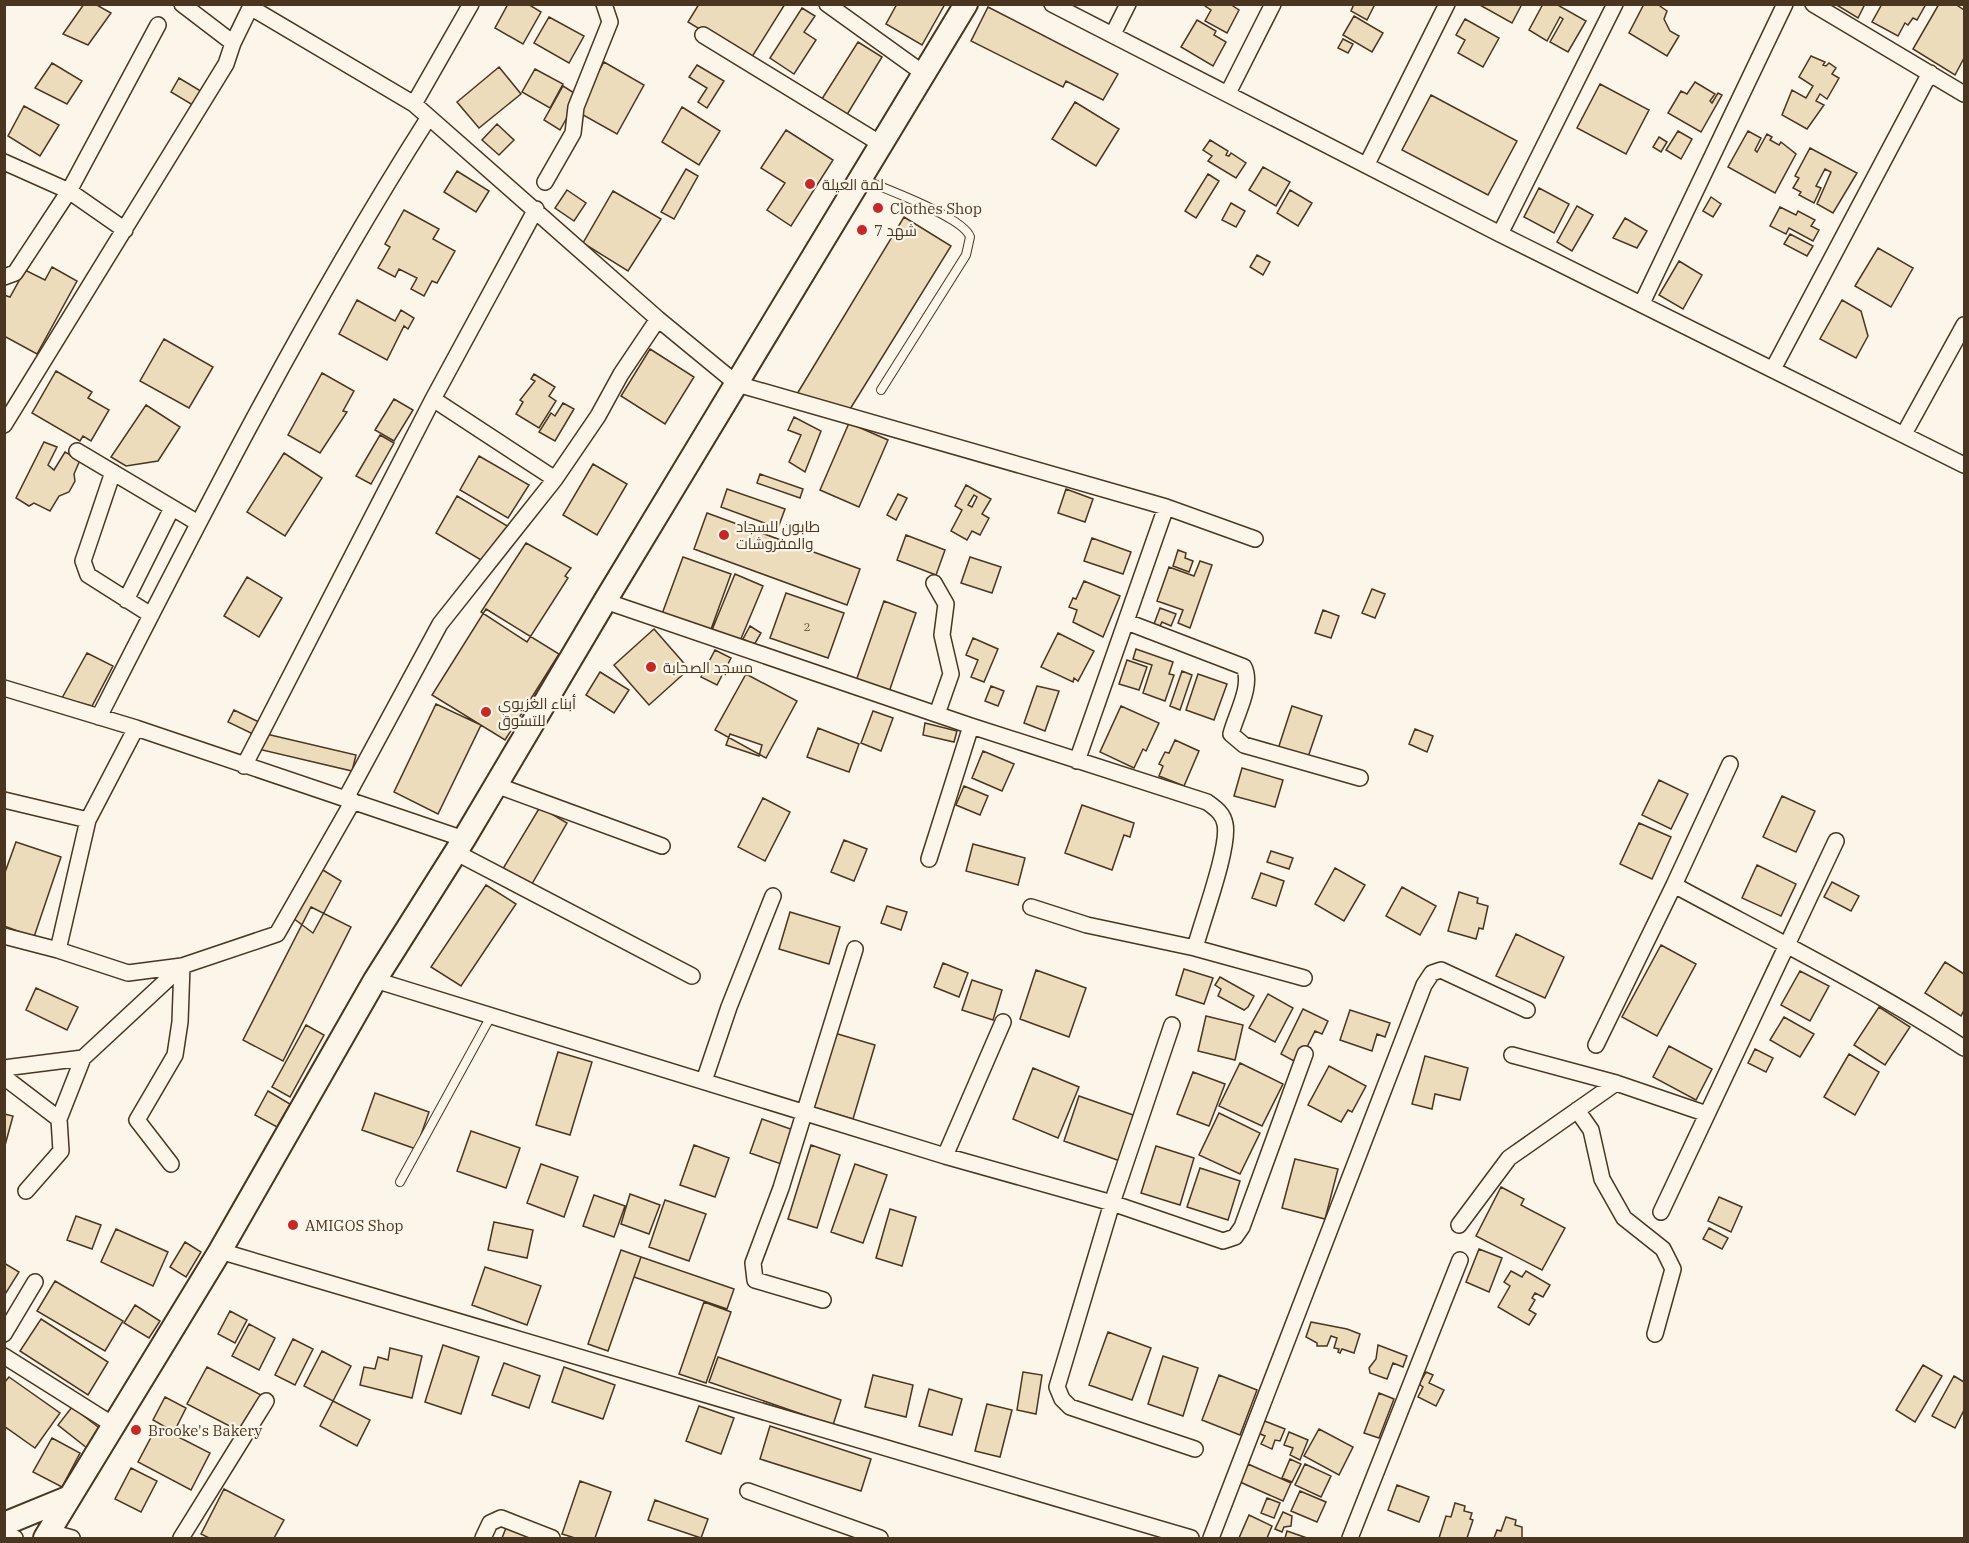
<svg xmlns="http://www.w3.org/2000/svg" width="1969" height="1543" font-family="'IBM Plex Serif',Cairo,serif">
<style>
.building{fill:#ecdcbc;stroke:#4a3520;stroke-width:1.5;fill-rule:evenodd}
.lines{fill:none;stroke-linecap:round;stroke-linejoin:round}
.lane-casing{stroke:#4a3520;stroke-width:10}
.street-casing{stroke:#4a3520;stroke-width:18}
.secondary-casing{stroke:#4a3520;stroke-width:26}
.lane{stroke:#fbf6e9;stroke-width:8}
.street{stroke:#fbf6e9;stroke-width:15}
.secondary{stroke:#fbf6e9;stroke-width:22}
.poi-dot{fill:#c62828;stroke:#fbf6e9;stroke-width:2}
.labels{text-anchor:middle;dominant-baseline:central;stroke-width:4.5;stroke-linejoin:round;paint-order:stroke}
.number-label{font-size:12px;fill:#725f47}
.poi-label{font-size:15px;fill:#4a3520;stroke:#fbf6e9;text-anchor:start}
</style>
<rect width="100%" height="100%" fill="#fbf6e9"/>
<path class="building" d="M84 4H95L111 13 88 45 63 34Z
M508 4H528L541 12 523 44 495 28Z
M699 4H785L750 60 688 22Z
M897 4H945L922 45 886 24Z
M1230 4 1239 10 1227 33 1205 21 1211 10 1202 4Z
M1354 4H1375L1367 20 1351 11Z
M1478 4H1522L1512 23Z
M1543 4H1556L1586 21 1568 52 1550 42 1563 19 1560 17 1547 41 1529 30Z
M1644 4H1657L1667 11 1664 19 1670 31 1679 36 1667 56 1629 33Z
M1835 4H1865L1858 18Z
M1882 4H1926L1917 20 1913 18 1908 25 1905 23 1898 36 1872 22Z
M1939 4H1955L1964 10V58L1955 75 1913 49Z
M988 7 1118 74 1103 100 1066 81 1063 87 971 41Z
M802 8 815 16 804 32 816 40 794 74 770 58Z
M1354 16 1383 33 1372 52 1343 35Z
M549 17 584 36 569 63 534 43Z
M1465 19 1499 38 1483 67 1458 53 1465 40 1456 35Z
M1197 20 1216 31 1214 35 1226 42 1213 66 1181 47Z
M1343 39 1353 44 1348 53 1338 48Z
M858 42 882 57 845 118 820 102Z
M1811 56 1825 62 1823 65 1826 66 1829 63 1836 68 1832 74 1839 78 1827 99 1820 94 1816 101 1824 105 1807 129 1782 115 1792 90 1806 98 1813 86 1799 77Z
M604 62 644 85 617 134 576 111Z
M52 63 82 81 67 104 35 88Z
M697 65 724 81 707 108 698 102 707 88 689 77Z
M499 67 521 94 479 128 457 102Z
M535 69 563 84 550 108 522 92Z
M179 78 204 93 196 107 171 92Z
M1695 82 1715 94 1710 101 1712 103 1718 93 1722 95 1701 132 1668 113 1681 91 1687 94Z
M1600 84 1649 110 1626 154 1577 128Z
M563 86 579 96 560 130 544 120Z
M1431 95 1517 141 1488 195 1402 150Z
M1075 102 1119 129 1096 166 1052 139Z
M24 106 59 125 40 156 8 136Z
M682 107 720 131 699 165 662 142Z
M497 124 514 140 499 155 482 140Z
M786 130 833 160 791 226 767 210 785 183 761 168Z
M1678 131 1692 139 1681 159 1666 150Z
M1748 131 1761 138 1755 150 1757 152 1767 134 1772 137 1770 140 1779 145 1781 142 1796 154 1775 193 1728 167Z
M1659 137 1667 142 1661 152 1653 147Z
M1210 140 1228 151 1226 155 1229 156 1231 153 1246 163 1236 178 1208 161 1212 156 1203 150Z
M1810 148 1857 173 1833 213 1817 204 1831 172 1825 169 1816 186 1821 188 1814 203 1799 195 1801 192 1793 188 1799 178 1795 176Z
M1263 167 1290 182 1276 206 1249 190Z
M686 169 698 176 674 219 661 212Z
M457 171 489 191 476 212 444 192Z
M1208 174 1219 181 1196 218 1185 211Z
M1539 188 1569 204 1554 233 1524 217Z
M567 190 586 203 574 221 555 208Z
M1290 190 1312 203 1298 226 1277 213Z
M613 191 661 219 628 271 583 243Z
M1711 197 1721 204 1713 217 1703 211Z
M1231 203 1245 211 1236 227 1222 220Z
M1577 206 1593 215 1572 251 1557 242Z
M1780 207 1796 215 1798 211 1815 220 1811 226 1819 230 1813 241 1789 228 1786 234 1770 226Z
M404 210 439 229 433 239 455 251 437 283 432 281 424 296 411 289 417 278 399 269 395 277 378 268 390 247 385 244Z
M904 217 951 246 847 414 797 394Z
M1625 218 1647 231 1637 248 1613 238Z
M1790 234 1813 246 1807 256 1784 244Z
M1878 248 1913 268 1891 307 1855 286Z
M1257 255 1270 262 1263 275 1250 267Z
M1679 261 1702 275 1683 309 1659 295Z
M52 267 77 281 37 354 4 336V295L10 297 25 270 45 280Z
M357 300 395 321 401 310 414 318 408 329 404 326 387 360 339 334Z
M1842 300 1861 311 1868 336 1856 358 1820 339Z
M164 339 213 367 189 408 140 381Z
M650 349 694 377 665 424 621 396Z
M56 371 92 392 88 398 109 410 91 441 83 436 80 441 32 413Z
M322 373 354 391 343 411 347 412 320 453 288 435Z
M534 374 555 387 549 396 556 401 539 428 516 414 523 402 520 400 535 381 531 379Z
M394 399 413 410 394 441 375 430Z
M563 403 574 409 555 441 539 432 551 413 555 416Z
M146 405 180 427 158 461 126 466 111 457Z
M794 417 821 431 805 472 789 462 801 435 788 430Z
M849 423 888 440 859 507 820 490Z
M380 435 394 443 371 484 356 476Z
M44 442 57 447 48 465 54 470 65 452 80 460 74 474 75 481 69 492 59 496 50 511 34 503 29 506 16 498Z
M284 453 322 478 285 536 247 512Z
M479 456 529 485 508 518 460 490Z
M593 464 627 484 597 535 563 515Z
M760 474 803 489 800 498 757 483Z
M966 485 991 499 982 514 989 518 980 535 972 531 967 540 951 531 962 510 955 506ZM974 495 977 497 972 507 968 505Z
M727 489 785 509 778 528 721 507Z
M1066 489 1093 499 1085 522 1058 513Z
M898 494 907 498 896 520 887 515Z
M457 496 509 527 486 563 436 533Z
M707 513 860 569 847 605 694 549Z
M906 535 945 550 936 575 897 560Z
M1092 538 1131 552 1123 574 1084 561Z
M526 543 571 568 565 576 568 578 527 642 481 612Z
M1178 550 1186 553 1185 558 1193 561 1189 572 1173 566Z
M683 557 731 574 710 632 662 614Z
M970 557 1001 567 992 593 961 583Z
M1200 561 1212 565 1190 628 1178 623 1183 610 1157 601 1169 567 1194 576Z
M735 574 763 586 740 641 712 630Z
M247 577 282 598 259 637 224 616Z
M1084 581 1120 596 1103 637 1073 622 1077 610 1069 607 1073 598 1076 599Z
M1372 589 1385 594 1375 618 1362 613Z
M786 593 844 613 828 658 770 638Z
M884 601 916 613 889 692 856 681Z
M1160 608 1176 614 1171 626 1162 622 1160 626 1154 624Z
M486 609 559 654 505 740 432 695Z
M1323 610 1339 616 1331 638 1315 633Z
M750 626 761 633 754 645 743 639Z
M654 629 689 669 649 705 614 665Z
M1058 633 1094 651 1078 681 1074 678 1073 682 1041 667Z
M973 638 998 649 984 682 971 677 978 660 966 655Z
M1136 649 1173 662 1169 674 1174 675 1165 701 1143 693 1152 665 1133 659Z
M715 650 731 658 717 685 701 677Z
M87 653 113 666 92 706 62 698Z
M1127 660 1147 667 1139 690 1119 684Z
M1182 671 1192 675 1180 710 1170 706Z
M600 672 629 690 614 713 586 695Z
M746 674 797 701 766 758 715 730Z
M1198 674 1227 684 1214 720 1186 710Z
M991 686 1004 691 998 706 985 701Z
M1037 686 1059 691 1045 731 1024 723Z
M436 704 481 725 438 814 394 792Z
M1121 706 1159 723 1146 751 1143 749 1134 768 1100 752Z
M1292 706 1322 716 1307 760 1278 749Z
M234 710 261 723 255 735 228 722Z
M873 711 893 718 881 751 861 743Z
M925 723 957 731 954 742 923 735Z
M818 728 859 744 849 772 807 757Z
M1415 729 1433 736 1427 752 1409 744Z
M262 733 356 755 352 771 258 749Z
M730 734 762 745 759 756 726 745Z
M1175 740 1199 751 1184 786 1159 776 1163 766 1159 764 1165 752 1169 753Z
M983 751 1014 764 1002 791 972 778Z
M1242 768 1283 780 1275 807 1234 796Z
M1659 780 1688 794 1671 829 1642 815Z
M964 786 988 796 980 815 956 805Z
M1782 796 1815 811 1796 852 1763 837Z
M763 798 790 812 765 861 738 847Z
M1082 805 1134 823 1130 837 1124 835 1112 870 1065 853Z
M540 807 567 823 529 889 501 872Z
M1639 823 1671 837 1652 879 1620 864Z
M844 840 867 849 854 881 831 872Z
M16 842 61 857 34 937 4 926V875Z
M973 844 1025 858 1018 885 966 871Z
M1271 851 1293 858 1289 869 1267 862Z
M1757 865 1796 884 1781 916 1742 898Z
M318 867 341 881 313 933 289 915Z
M1335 868 1365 885 1344 921 1315 904Z
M1261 873 1284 881 1276 906 1252 898Z
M1832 882 1859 896 1851 911 1824 897Z
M486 885 516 904 461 986 431 967Z
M1402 887 1436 906 1420 935 1386 916Z
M1459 892 1478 898 1477 903 1488 906 1483 929 1479 928 1476 939 1448 931Z
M887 906 907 912 901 930 881 923Z
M311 907 351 927 283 1061 243 1040Z
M790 912 840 927 829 964 779 949Z
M1516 934 1564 957 1545 998 1496 976Z
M1661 945 1696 964 1657 1036 1622 1017Z
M1945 962 1964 974V1010L1961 1016 1925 993Z
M943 963 968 973 959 997 934 987Z
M1184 969 1213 978 1204 1004 1176 995Z
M1036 970 1086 988 1069 1037 1020 1019Z
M1800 971 1829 986 1810 1021 1781 1005Z
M1220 977 1254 996 1248 1007 1244 1010 1218 996 1221 989 1215 985Z
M972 980 1002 990 993 1020 962 1010Z
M36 988 78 1007 67 1030 26 1010Z
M1268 994 1293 1008 1275 1042 1249 1028Z
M1879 1007 1910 1027 1885 1065 1854 1045Z
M1303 1009 1328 1021 1322 1034 1315 1031 1304 1053 1299 1050 1294 1061 1281 1054Z
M1350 1010 1390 1023 1385 1037 1377 1034 1372 1051 1340 1040Z
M1206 1016 1243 1025 1235 1060 1198 1051Z
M1784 1017 1814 1034 1800 1057 1770 1040Z
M306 1025 324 1035 290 1097 272 1087Z
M831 1032 875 1045 853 1119 809 1106Z
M1669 1046 1712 1069 1696 1100 1653 1077Z
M1755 1049 1773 1058 1766 1072 1748 1063Z
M558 1052 592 1062 570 1135 536 1125Z
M1849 1054 1879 1072 1855 1115 1824 1097Z
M1425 1056 1468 1068 1460 1100 1435 1094 1432 1109 1412 1104Z
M1240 1063 1283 1084 1262 1126 1219 1106Z
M1329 1066 1366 1086 1352 1112 1348 1110 1341 1122 1308 1105Z
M1033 1068 1079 1087 1058 1138 1013 1119Z
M1193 1072 1225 1084 1209 1126 1177 1114Z
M268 1091 290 1104 277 1127 255 1115Z
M375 1093 429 1112 416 1149 362 1130Z
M1079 1096 1136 1116 1120 1161 1064 1141Z
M1219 1113 1260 1133 1240 1174 1199 1155Z
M4 1114 13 1116 4 1149Z
M762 1119 799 1132 787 1166 750 1153Z
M471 1131 520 1148 506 1188 457 1171Z
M694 1145 729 1158 715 1197 680 1185Z
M811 1145 840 1155 817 1228 788 1219Z
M1156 1146 1194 1158 1180 1205 1141 1193Z
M1295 1159 1338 1169 1325 1219 1282 1208Z
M541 1164 578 1177 564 1217 527 1203Z
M855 1164 887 1175 863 1243 831 1232Z
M1200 1168 1240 1181 1228 1220 1187 1207Z
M1501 1187 1524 1199 1521 1205 1565 1228 1542 1270 1476 1236Z
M630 1194 660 1205 649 1234 621 1224Z
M594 1195 625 1206 614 1237 583 1226Z
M1719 1197 1742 1207 1731 1232 1708 1221Z
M665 1200 706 1214 689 1261 649 1247Z
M890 1209 916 1217 902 1266 876 1258Z
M76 1216 101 1225 92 1249 67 1240Z
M494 1222 533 1230 527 1258 488 1250Z
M1709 1228 1728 1238 1722 1249 1703 1239Z
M116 1229 168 1252 153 1286 101 1262Z
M185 1242 201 1252 186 1277 170 1267Z
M1479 1249 1502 1258 1489 1292 1466 1282Z
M621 1250 641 1257 608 1351 588 1344Z
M641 1257 734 1289 727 1309 634 1277Z
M4 1263 19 1272 4 1296Z
M485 1267 541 1286 527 1325 472 1305Z
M1511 1271 1522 1277 1526 1271 1550 1285 1543 1297 1535 1293 1532 1298 1535 1300 1529 1310 1536 1314 1529 1325 1498 1307 1510 1286 1504 1282Z
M55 1281 123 1321 105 1351 37 1311Z
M704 1302 731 1312 706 1383 679 1374Z
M135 1305 160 1321 149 1338 124 1323Z
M230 1311 247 1320 235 1343 218 1334Z
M41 1319 108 1362 88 1395 20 1351Z
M1311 1322 1347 1329 1360 1334 1354 1353 1342 1349 1340 1353 1338 1352 1339 1349 1334 1348 1337 1338 1331 1336 1327 1346H1317V1343L1306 1337Z
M249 1324 275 1338 259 1370 232 1356Z
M1108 1332 1151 1348 1132 1400 1089 1385Z
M293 1339 313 1349 295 1385 275 1375Z
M443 1345 479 1357 461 1414 425 1402Z
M1378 1345 1407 1356 1403 1367 1393 1363 1387 1379 1370 1373 1369 1368 1376 1359Z
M390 1348 422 1356 412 1398 360 1385 364 1367 375 1369 378 1357 388 1360Z
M322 1351 351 1366 333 1401 304 1386Z
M1163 1356 1198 1368 1183 1416 1148 1404Z
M718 1357 841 1400 833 1425 709 1382Z
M504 1363 540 1376 529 1408 492 1395Z
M1923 1365 1942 1376 1915 1422 1896 1410Z
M207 1367 261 1395 241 1432 187 1404Z
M564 1367 615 1385 603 1419 552 1402Z
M1023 1372 1042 1375 1036 1414 1017 1410Z
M1426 1372 1433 1375 1429 1383 1444 1390 1436 1406 1418 1397 1423 1387 1419 1384Z
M873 1375 913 1385 906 1417 865 1407Z
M1219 1375 1257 1390 1240 1435 1202 1420Z
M1954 1376 1964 1382V1410L1955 1428 1932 1416Z
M9 1377 60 1413 35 1448 4 1426V1383Z
M929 1389 962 1399 952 1435 919 1426Z
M1379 1393 1394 1399 1379 1438 1364 1433Z
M165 1397 186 1408 174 1432 153 1420Z
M333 1401 370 1420 357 1446 320 1426Z
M987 1404 1012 1410 1000 1457 975 1451Z
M699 1406 734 1418 721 1454 686 1441Z
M72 1407 102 1430 87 1448 58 1425Z
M1262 1420 1285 1429 1280 1441 1275 1440 1272 1449 1261 1444 1265 1436 1258 1433Z
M157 1426 210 1453 191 1490 138 1462Z
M770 1426 871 1459 861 1491 760 1459Z
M1319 1429 1353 1447 1339 1475 1304 1456Z
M1289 1432 1308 1440 1300 1460 1290 1455 1293 1448 1284 1445Z
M52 1438 80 1453 62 1487 33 1472Z
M1290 1459 1301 1464 1292 1482 1282 1478Z
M1248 1464 1291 1483 1283 1501 1240 1482Z
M1305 1464 1331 1476 1321 1497 1295 1485Z
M131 1468 157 1481 141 1512 115 1499Z
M580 1481 611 1492 595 1538H575L562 1534Z
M1397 1485 1429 1497 1419 1522 1388 1510Z
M224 1489 284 1520 274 1538H209L201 1534Z
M1300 1491 1326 1502 1317 1522 1291 1511Z
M1267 1498 1280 1503 1274 1518 1261 1513Z
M655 1500 708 1519 701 1538 648 1520Z
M1455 1503 1465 1506 1464 1511 1472 1513 1470 1519 1473 1520 1467 1538H1439L1446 1516 1451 1517Z
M1283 1512 1292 1516 1291 1526 1284 1527 1282 1532 1275 1529Z
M1249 1515 1272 1526 1267 1538H1239Z
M1506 1517 1516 1520 1515 1525 1522 1527V1538H1494L1497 1530 1501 1531Z
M506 1528 535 1538H502Z
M1287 1531 1307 1538H1285Z"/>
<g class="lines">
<defs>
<path id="lane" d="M862 179C883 188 964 217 970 237L966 255 881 390
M400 1182 491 1016"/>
<path id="street" d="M827 4 923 73
M1052 4 1500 234 1964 465
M1813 4 1964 94
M250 7 414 104 658 319 737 384 1166 507 1255 539
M1113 34 1128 4
M703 35 881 144
M233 43 252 4
M1228 93 1273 4
M414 104 471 4
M4 162 69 191 125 230
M1367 164 1447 4
M545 182 573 133 576 107 610 22 604 4
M1500 234 1615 4
M4 277 15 273 69 191 158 25
M1642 303 1785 4
M1773 369 1930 73
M433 399 555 479
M4 425 226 64 233 43 182 4
M1904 434 1964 325
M77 451 198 523
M113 472 83 561 88 575 151 615
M934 583 946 604 942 635 951 674 937 714
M126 600 172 508
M605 601 971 726 1207 802C1215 808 1223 813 1225 824 1230 847 1202 921 1195 948L1304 978
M1127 622 1244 667C1253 686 1236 714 1231 734L1244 745 1360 778
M4 688 136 728 464 839
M99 717C203 513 306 310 429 117
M1077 761 1166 507
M244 766 433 399 536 209
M496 785 662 846
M346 798 440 624 555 479 598 416 621 374 658 319
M4 800 88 820
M455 852 692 976
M929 859 971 726
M1674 885 1730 764
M1031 907 1087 925 1195 948
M4 936 58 950 128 973 182 966 277 934 353 801
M58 950 88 820 136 728
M375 980 945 1156 1112 1203 1223 1241 1235 1237 1242 1227 1305 1054
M1172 1025 1112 1203 1057 1387 1062 1399 1070 1407 1195 1449
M1596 1045 1674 885C1772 938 1871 987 1964 1048
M1512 1055 1616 1083 1707 1114
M4 1068 83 1058 182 966 180 1022 175 1055 137 1120 171 1164
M4 1077 59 1119
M704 1081 729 1007 773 896
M1577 1110 1591 1130 1602 1179 1624 1218 1663 1249 1673 1269 1655 1334
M945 1156 1003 1022
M26 1191 61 1151 59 1119 83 1058
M1661 1212 1836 841
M1459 1225 1509 1158 1616 1083
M220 1251 1191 1538
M823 1300 755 1280 753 1263 781 1188 855 949
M4 1334 35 1282
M4 1356 115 1426
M748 1491 880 1538
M50 1532 72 1538
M4 1534 15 1538
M181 1538 266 1401
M483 1538 490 1523 501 1518 552 1538
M1211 1538 1424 985 1432 973 1441 970 1527 1010
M1350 1538 1460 1260"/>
<path id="secondary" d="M4 1524 70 1497
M45 1538 220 1251 375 980 464 839 605 601 966 4"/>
</defs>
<use href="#lane" class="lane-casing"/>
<use href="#street" class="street-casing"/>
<use href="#secondary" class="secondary-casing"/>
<use href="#lane" class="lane"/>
<use href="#street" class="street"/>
<use href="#secondary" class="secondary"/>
</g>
<g class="poi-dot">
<circle cx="810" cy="184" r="6"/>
<circle cx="878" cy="208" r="6"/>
<circle cx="862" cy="230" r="6"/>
<circle cx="724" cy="535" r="6"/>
<circle cx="651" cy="667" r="6"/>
<circle cx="486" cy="712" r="6"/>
<circle cx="293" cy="1225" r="6"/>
<circle cx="136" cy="1430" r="6"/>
</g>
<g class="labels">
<g class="number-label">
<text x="807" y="626">2</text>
</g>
<g class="poi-label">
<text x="822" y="184">لمة العيلة</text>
<text x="890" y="208">Clothes Shop</text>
<text x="874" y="230">شهد 7</text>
<text x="736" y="526">طابون للسجاد<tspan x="736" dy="17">والمفروشات</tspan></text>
<text x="663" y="667">مسجد الصحابة</text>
<text x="498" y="703">أبناء الغزيوي<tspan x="498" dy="17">للتسوق</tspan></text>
<text x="305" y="1225">AMIGOS Shop</text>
<text x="148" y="1430">Brooke's Bakery</text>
</g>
</g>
<rect width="1969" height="1543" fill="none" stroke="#4a3520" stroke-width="12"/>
</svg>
